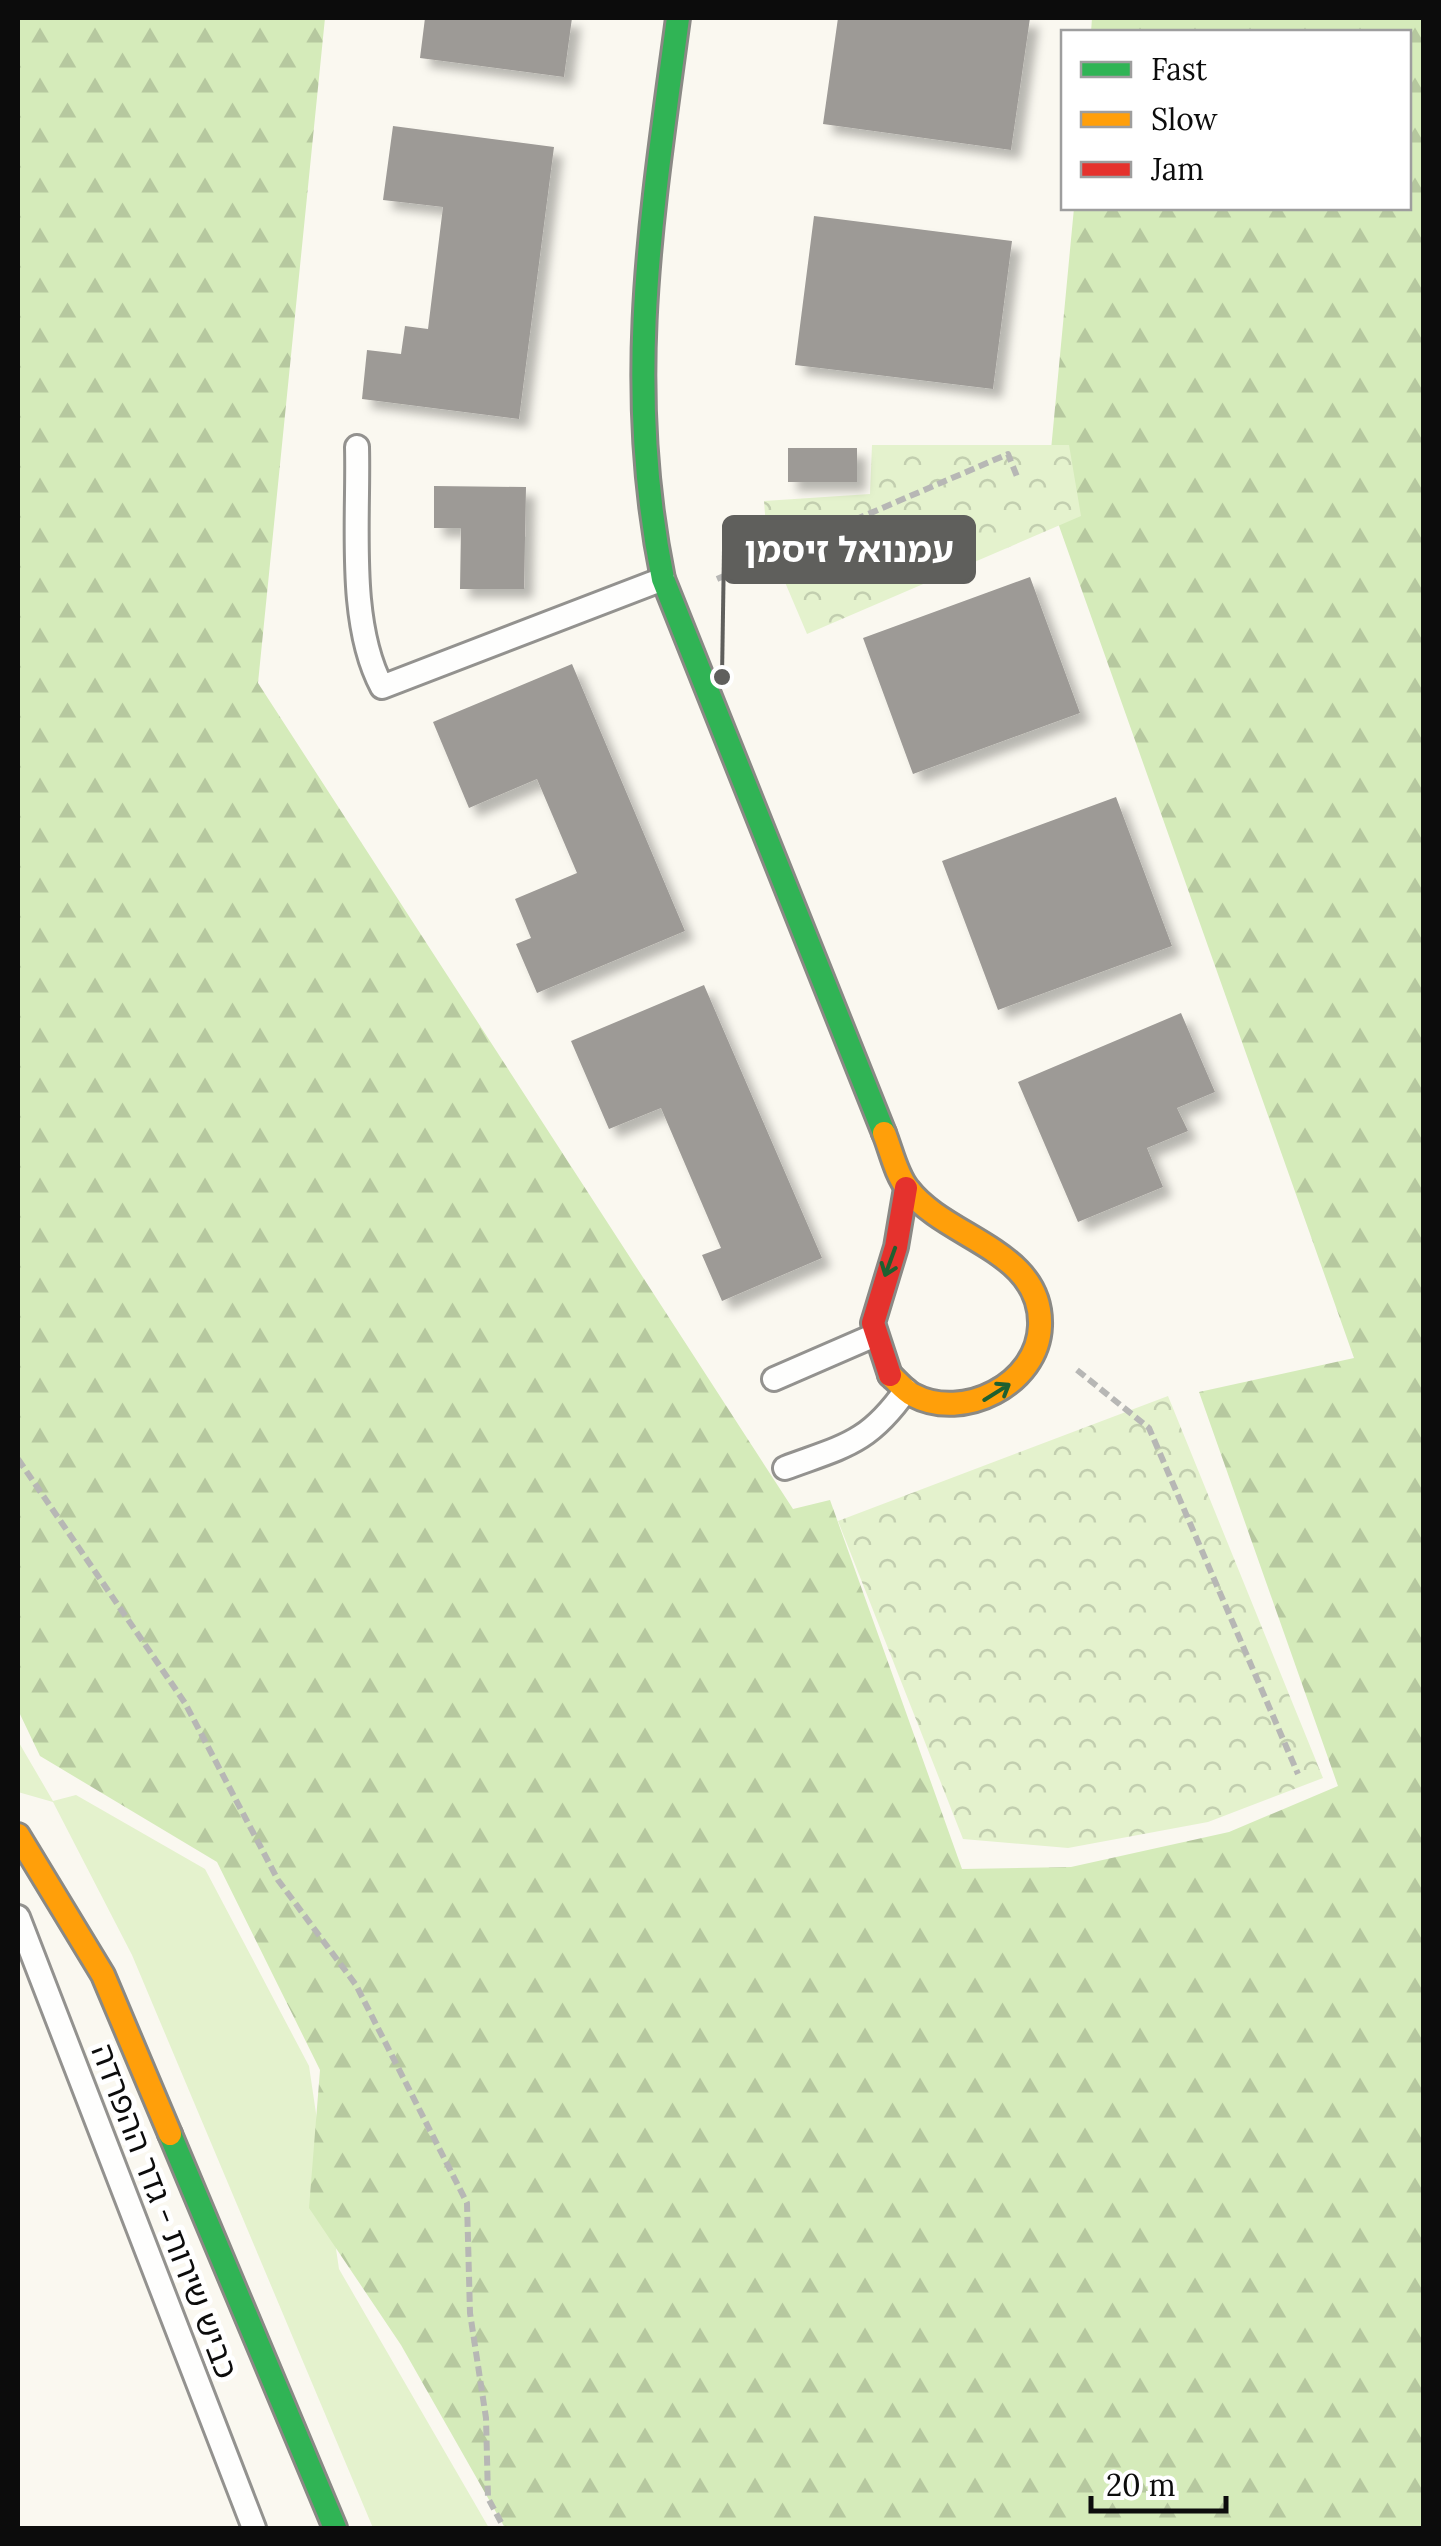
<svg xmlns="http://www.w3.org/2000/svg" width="1441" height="2546" font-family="Lora,'Noto Sans Hebrew',serif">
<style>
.grass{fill:#e4f2cd}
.forest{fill:url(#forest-firs)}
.park{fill:url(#park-crowns)}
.building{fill:#9d9a96;filter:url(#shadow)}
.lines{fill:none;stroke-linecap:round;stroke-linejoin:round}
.lane-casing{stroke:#93928f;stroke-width:28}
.fast-casing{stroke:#8a8985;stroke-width:28}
.slow-casing{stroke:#8a8985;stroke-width:28}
.jam-casing{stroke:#8a8985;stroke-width:28}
.path{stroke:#b7b7b5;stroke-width:6;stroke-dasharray:10 5;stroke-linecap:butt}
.lane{stroke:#fefefd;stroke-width:22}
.fast{stroke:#30b455;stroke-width:22}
.slow{stroke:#ff9f0a;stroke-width:22}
.jam{stroke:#e5322d;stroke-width:22}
.oneway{stroke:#1e6030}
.labels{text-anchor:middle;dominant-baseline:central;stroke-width:10;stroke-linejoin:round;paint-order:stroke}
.street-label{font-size:32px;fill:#0c0c0c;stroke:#fff}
.leader{fill:none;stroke:#5f5f5c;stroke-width:4}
.callout-dot{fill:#5f5f5c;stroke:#fff;stroke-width:4}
.callout{fill:#5f5f5c;stroke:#5f5f5c;stroke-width:4}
.callout-label{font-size:35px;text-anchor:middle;font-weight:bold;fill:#fff}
</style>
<defs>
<pattern id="forest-firs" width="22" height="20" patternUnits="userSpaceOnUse" patternTransform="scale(2.5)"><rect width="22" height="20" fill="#d5ebba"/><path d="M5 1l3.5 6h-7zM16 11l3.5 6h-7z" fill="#b6c89f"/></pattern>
<pattern id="park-crowns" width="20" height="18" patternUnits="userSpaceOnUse" patternTransform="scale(2.5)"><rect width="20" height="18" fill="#e4f2cd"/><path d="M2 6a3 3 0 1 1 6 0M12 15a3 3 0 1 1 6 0" fill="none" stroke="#c2ceaf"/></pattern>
<filter id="shadow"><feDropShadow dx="9" dy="9" stdDeviation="5" flood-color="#0004"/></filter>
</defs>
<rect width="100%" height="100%" fill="#faf8f0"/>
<path class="grass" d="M18 1741 53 1801 76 1795 205 1869 309 2066 339 2269 489 2528H373L132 1955 53 1802 18 1792Z"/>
<path class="forest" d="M18 18H325L258 683 793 1509 830 1500 962 1869 1071 1867 1229 1832 1338 1786 1199 1392 1354 1358 1047 492 1074 208H1408V32H1091L1092 18H1423V2528H505L401 2345 309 2208 320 2070 217 1862 40 1756 18 1710Z"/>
<path class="park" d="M872 445H1069L1081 516 807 634 767 540 764 501 870 494Z
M1168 1396 1323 1778 1208 1822 1068 1848 963 1839 838 1521Z"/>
<path class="building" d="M425 18H572L564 77 420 58Z
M838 18H1030L1011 150 823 124Z
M393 126 554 147 519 419 362 399 367 350 401 354 405 326 428 329 443 207 383 200Z
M814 216 1012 241 993 389 795 365Z
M788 448H857V482H788Z
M434 486 526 487 524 589H460L461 528H434Z
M1030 577 1080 713 913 774 863 638Z
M572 664 685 931 537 993 516 944 531 938 515 899 577 873 537 779 469 808 433 722Z
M1116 797 1172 946 998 1010 942 861Z
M704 985 822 1258 722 1301 702 1255 721 1248 661 1108 609 1129 571 1041Z
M1181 1013 1215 1092 1177 1108 1188 1131 1147 1148 1163 1187 1078 1222 1018 1082Z"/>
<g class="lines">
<defs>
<path id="lane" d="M357 447C359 520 347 622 382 687L663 579
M774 1379 873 1336
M785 1468C844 1446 868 1444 906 1390
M18 1917 254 2528"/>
<path id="fast" d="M678 18C652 213 623 383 663 579L884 1133
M170 2134 335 2528"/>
<path id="slow" d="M884 1133C891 1150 896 1175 908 1189 946 1239 1043 1250 1040 1326 1038 1384 963 1422 913 1395 905 1391 897 1381 890 1375
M18 1835 103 1975 170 2134"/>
<path id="jam" d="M890 1375 873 1323 896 1247 906 1188"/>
</defs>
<use href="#lane" class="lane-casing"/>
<use href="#fast" class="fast-casing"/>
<use href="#slow" class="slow-casing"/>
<use href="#jam" class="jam-casing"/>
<path class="path" d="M717 579 1008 454 1018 479
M1077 1370 1149 1428 1298 1774
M18 1459 185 1703 278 1880 356 1985 467 2203 470 2313 486 2418 488 2498 504 2528"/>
<use href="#lane" class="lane"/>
<use href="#fast" class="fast"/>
<use href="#slow" class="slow"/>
<use href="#jam" class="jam"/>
</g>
<defs><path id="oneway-shaft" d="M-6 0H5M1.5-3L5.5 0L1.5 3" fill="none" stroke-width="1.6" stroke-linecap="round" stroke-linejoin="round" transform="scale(2.5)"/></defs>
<g class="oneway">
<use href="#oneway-shaft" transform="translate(890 1262) rotate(110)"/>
<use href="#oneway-shaft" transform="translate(997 1392) rotate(-32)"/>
</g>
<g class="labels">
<g class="street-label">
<text transform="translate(165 2211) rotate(69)">כביש שירות - גדר ההפרדה</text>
</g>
</g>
<path class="leader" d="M722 677L724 549"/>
<circle class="callout-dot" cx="722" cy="677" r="10"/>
<rect class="callout" x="724" y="517" width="250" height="65" rx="10"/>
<g class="callout-label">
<text x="849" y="562">עמנואל זיסמן</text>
</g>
<rect width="1441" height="2546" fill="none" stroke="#0c0c0c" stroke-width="40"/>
<rect x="1061" y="30" width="350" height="180" fill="#ffffff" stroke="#9e9e9e" stroke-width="2.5"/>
<rect x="1081" y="62" width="50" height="15" fill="#30b455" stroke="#9e9e9e" stroke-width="2.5"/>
<text x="1151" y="80" font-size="30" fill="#0c0c0c">Fast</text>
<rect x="1081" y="112" width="50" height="15" fill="#ff9f0a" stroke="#9e9e9e" stroke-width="2.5"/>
<text x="1151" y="130" font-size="30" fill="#0c0c0c">Slow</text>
<rect x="1081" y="162" width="50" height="15" fill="#e5322d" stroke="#9e9e9e" stroke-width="2.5"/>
<text x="1151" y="180" font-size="30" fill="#0c0c0c">Jam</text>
<path d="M1091 2496v15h135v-15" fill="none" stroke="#0c0c0c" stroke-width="5"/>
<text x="1106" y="2496" font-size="30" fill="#0c0c0c" stroke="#ffffff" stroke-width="8" paint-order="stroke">20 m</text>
</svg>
